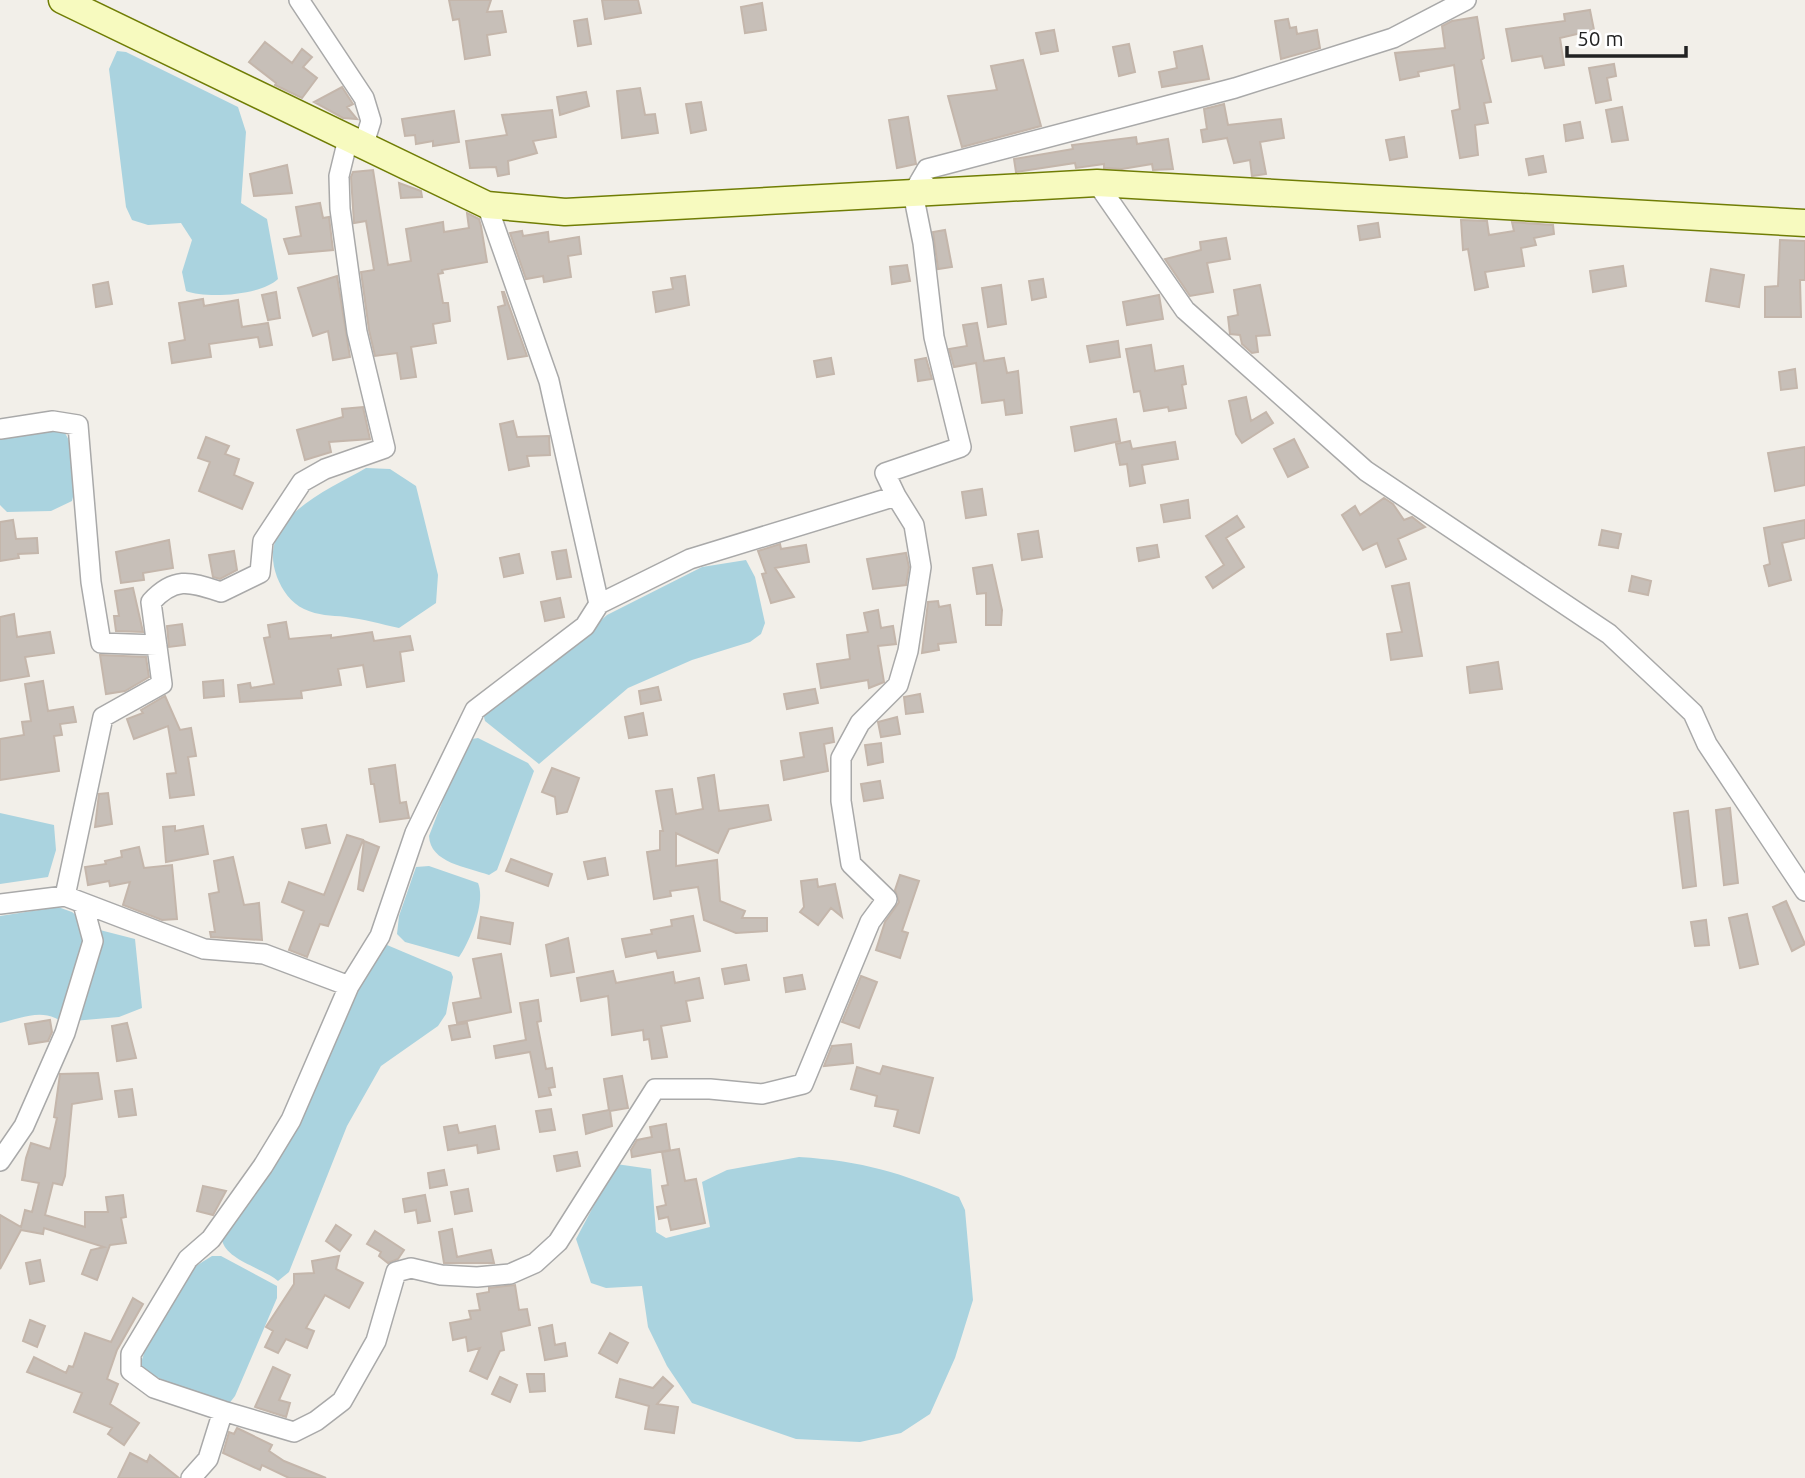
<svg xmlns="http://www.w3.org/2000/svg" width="1805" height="1478" font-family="Ubuntu,sans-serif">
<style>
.water{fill:#aad3df}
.building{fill:#c7bfb8;stroke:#c4b6ab;stroke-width:2}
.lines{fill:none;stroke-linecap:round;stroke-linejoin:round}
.street-casing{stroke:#a9a9a9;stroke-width:22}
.secondary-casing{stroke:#707d05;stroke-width:29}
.street{stroke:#fff;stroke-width:19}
.secondary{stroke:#f7fabf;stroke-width:26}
</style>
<rect width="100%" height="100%" fill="#f2efe9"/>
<path class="water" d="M117 51 126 52 238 107 246 132 241 203 267 219 278 279C262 295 207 299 186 291L182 272 192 240 181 223 148 225 132 220 126 207 109 69Z
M62 429C77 448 79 477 72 501L51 511 7 512 0 505V439Z
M366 468 390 469 416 486 438 575 436 603 399 628C381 624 363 619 346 617 330 615 319 616 304 609 291 603 282 590 277 577 255 518 327 491 366 468Z
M746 560 755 577 765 623 761 634 750 642 692 660 628 688 539 764 485 721 483 713 566 652 607 615 702 567Z
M478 738 528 763 534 771 497 870 489 875C467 867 430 863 429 836L460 756 472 739Z
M0 813 54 825 56 850 48 877 0 884Z
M429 866 478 883C486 901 470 942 459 957L405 942 397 934 399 916 416 867Z
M58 907 72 912 92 928 135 939 142 1008 119 1017 62 1022C43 1008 22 1018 0 1023V916Z
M387 945 451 972 453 977 446 1014 438 1026 381 1066 347 1126 289 1272 278 1281C263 1268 226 1260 222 1240L379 949Z
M799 1157C863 1161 901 1173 959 1197L965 1210 973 1300 955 1358 930 1414 901 1433 860 1442 796 1439 692 1403 667 1366 648 1327 642 1286 606 1288 591 1283 576 1239 616 1164 651 1169 656 1232 666 1238 710 1227 702 1182 727 1170Z
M212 1256H221L277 1286V1298L235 1396 228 1405 216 1404 148 1373 140 1366 145 1350 191 1269Z"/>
<path class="building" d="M449 0H491L487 12 502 11 506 32 487 35 490 55 465 59 459 19 453 20Z
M602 0H638L641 13 605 19Z
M762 3 766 30 745 33 741 7Z
M1590 10 1594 30 1560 38 1564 65 1545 68 1542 56 1512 61 1506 29 1565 21 1564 14Z
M1477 17 1484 58 1481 60 1491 102 1484 103 1488 123 1475 125 1478 155 1460 158 1452 111 1460 109 1454 65 1418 72 1419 76 1400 80 1395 53 1445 48 1442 26 1452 21Z
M587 19 591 44 578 46 574 21Z
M1288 19 1290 28 1296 27 1297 34 1317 30 1320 48 1281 59 1275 21Z
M1054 30 1058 51 1041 54 1036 33Z
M265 42 292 63 302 49 312 57 303 67 317 78 302 98 275 85 276 83 249 62Z
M1129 44 1135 72 1119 76 1113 47Z
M1202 46 1209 79 1162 87 1159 72 1177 68 1174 52Z
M1023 60 1041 126 962 147 948 96 997 90 991 66Z
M1614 64 1616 76 1607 78 1611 100 1596 103 1589 68Z
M342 87 353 104 347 107 357 119 343 118 314 102Z
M640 88 645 115 655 114 658 133 622 138 617 91Z
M586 92 589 106 560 115 557 97Z
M701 102 706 130 691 133 686 104Z
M1224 104 1228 125 1281 119 1284 138 1260 142 1266 174 1252 176 1250 160 1234 163 1227 138 1203 142 1201 130 1207 129 1204 109Z
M1622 107 1628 140 1612 142 1606 110Z
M552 110 556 137 533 141 537 153 508 161 509 174 498 176 496 167 470 168 466 141 507 135 502 115Z
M454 111 459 142 433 146V141L416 144 415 135 405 136 402 119Z
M908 117 916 164 897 168 889 120Z
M1580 122 1583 138 1566 141 1564 125Z
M1136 137 1137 144 1168 139 1173 169 1153 170 1152 164 1122 169 1104 168V164L1076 168 1075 163 1016 172 1014 159 1073 149 1072 145Z
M1404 137 1407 157 1390 160 1386 140Z
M1543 156 1546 172 1529 175 1526 159Z
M287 165 292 193 254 196 250 174Z
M373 170 388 265 411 261 406 229 443 222 444 232 469 228 467 213 479 219 481 226 487 262 442 270 443 273 438 274 443 303H448L450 321 433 324 436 343 411 347 416 377 401 379 397 353 375 356 369 330 361 272 374 270 366 221 354 223 351 177 353 172Z
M399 183 421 191 422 197 401 198Z
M320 203 323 218 329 217 333 250 289 254 284 239 301 236 296 207Z
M1461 220 1487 221 1489 235 1514 231 1512 222 1553 225 1554 234 1534 238 1536 245 1521 248 1524 266 1485 272 1488 287 1475 290 1468 249 1463 250Z
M1378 223 1380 237 1360 240 1358 226Z
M945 230 952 267 938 269 933 232Z
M522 231 523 236 548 232 549 242 579 237 581 254 568 256 571 277 544 282 543 276 526 279 510 233Z
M1226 238 1230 259 1207 263 1213 292 1190 296 1165 259 1201 250 1200 242Z
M1780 240 1805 241V280H1800L1801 317H1765V287L1778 286Z
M907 265 910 281 892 284 890 267Z
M1623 266 1626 286 1593 292 1590 271Z
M1711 269 1744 275 1739 307 1706 301Z
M337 276 350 357 333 360 328 331 313 336 298 288Z
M685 276 689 305 656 312 653 292 673 289 671 278Z
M1043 279 1046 297 1032 300 1029 281Z
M108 282 112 304 96 307 93 285Z
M1001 285 1006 324 988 327 982 288Z
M1260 285 1270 335 1256 336 1258 352 1252 353 1242 344 1240 335 1230 334 1228 317 1238 315 1234 290Z
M276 292 280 318 268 320 262 295Z
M502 292H504L527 356 508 359 498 307 505 305Z
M1159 295 1163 319 1127 325 1123 302Z
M203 299 204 306 238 300 242 327 268 323 272 345 260 347 258 337 209 344 211 357 172 363 169 343 185 340 179 303Z
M977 323 984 361 1004 358 1007 373 1018 371 1022 413 1006 415 1004 400 982 403 976 363 954 367 949 349 967 346 963 325Z
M1118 341 1120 357 1090 362 1087 346Z
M1151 345 1155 371 1183 366 1186 384 1182 385 1186 408 1169 411 1168 407 1144 411 1140 391 1134 392 1126 349Z
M831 358 834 374 817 377 814 361Z
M926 358 932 379 918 381 915 360Z
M1795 369 1797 388 1781 390 1779 372Z
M1246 397 1251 421 1266 412 1273 423 1242 443 1236 434 1229 401Z
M363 407 370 439 329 442 331 452 305 460 297 430 343 417 342 409Z
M1116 419 1120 441 1075 451 1071 427Z
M513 421 517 437 549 436 550 455 527 456 529 466 509 470 500 424Z
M206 437 229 446 225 454 239 459 234 475 253 483 242 509 199 491 210 462 198 458Z
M1294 439 1308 467 1288 477 1274 449Z
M1130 441 1132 449 1175 442 1178 459 1142 465 1145 483 1130 486 1127 464 1120 465 1116 444Z
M1805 447V485L1775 491 1768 453Z
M982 489 986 515 966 518 962 492Z
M1384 498 1393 504 1404 520 1412 517 1425 527 1398 539 1406 559 1386 567 1377 543 1363 550 1342 515 1355 506 1360 515Z
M1188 500 1190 518 1164 522 1161 505Z
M1237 516 1244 527 1226 538 1244 567 1213 588 1206 577 1224 565 1206 536Z
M13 520 16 539 37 538 38 553 18 554 19 558 0 561V522Z
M1805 520V538L1782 543 1791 580 1769 586 1764 566 1770 564 1764 528Z
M1602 530 1621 534 1618 548 1599 545Z
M1038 531 1042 557 1022 560 1018 534Z
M169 540 173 568 143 573 144 580 121 583 116 552Z
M780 544 781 549 806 545 809 562 775 568 794 597 771 603 762 574 766 573 758 551Z
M1157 545 1159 557 1139 561 1137 548Z
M566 550 571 577 557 579 552 552Z
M234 551 237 570 220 579 213 577 209 555Z
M906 553 909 567 906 585 873 589 867 559Z
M519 554 523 573 504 577 500 558Z
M992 565 1002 610 1001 625H986V593L977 594 973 568Z
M1632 576 1651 581 1648 595 1629 591Z
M1409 583 1422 656 1391 660 1387 634 1402 632 1392 586Z
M133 588 143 632 116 631 114 616H119L115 591Z
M560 598 564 617 545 621 541 602Z
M938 601 939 607 950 605 956 642 938 644 939 650 922 653 928 602Z
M878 610 881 628 893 626 896 644 878 646 884 682 869 688 868 680 821 688 817 664 850 659 847 635 868 632 864 613Z
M14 614 17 637 50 632 54 653 25 657 29 676 0 681V617Z
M286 622 289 639 331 635V638L372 632 374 641 410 636 413 650 400 652 404 681 367 687 363 665 338 669 341 685 301 691 302 698 240 702 238 685 250 683 251 688 274 684 264 638 270 637 268 625Z
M182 624 185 645 169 647 167 626Z
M100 655 146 657 149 677 125 691 106 694Z
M1498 662 1502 689 1470 693 1467 667Z
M223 680 224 696 204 698 203 682Z
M43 681 48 711 73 707 76 722 60 724 62 735 54 736 59 771 0 780V739L24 735 22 722 31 721 25 684Z
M658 687 661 700 641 704 639 691Z
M815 689 818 703 787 709 784 694Z
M920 694 923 712 906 714 904 697Z
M165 696 180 730 191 728 196 756 188 757 194 795 170 798 167 774 176 773 168 726 134 739 127 719 143 713 141 710Z
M643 713 647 735 629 738 625 717Z
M897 717 900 734 881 737 878 722Z
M832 728 834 742 824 744 828 771 784 780 781 761 804 757 800 733Z
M881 743 883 762 868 765 865 745Z
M395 765 400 803 406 802 409 818 380 822 374 784H371L369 769Z
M552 768 579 778 567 812 557 814 555 797 542 792Z
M714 775 719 811 768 805 771 820 729 829 718 853 676 833V866L717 860 720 901 745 911 742 918H767V931L736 933 704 920 698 887 670 891 671 896 654 899 647 852 660 850V831H663L656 791 672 789 676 814 703 809 698 778Z
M880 781 883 798 864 801 861 784Z
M108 793 112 824 95 827 99 794Z
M1730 808 1738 883 1724 885 1716 810Z
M1688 811 1696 886 1683 888 1674 813Z
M326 825 330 843 306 848 302 829Z
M175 826V831L203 826 208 854 166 862 163 827Z
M347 835 363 840 328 926 320 924 307 957 289 950 304 911 282 902 289 882 324 895Z
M364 841 379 847 363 891 358 889Z
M139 847 144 868 172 865 177 919 162 920 123 905 130 882 110 886 109 881 88 885 85 867 106 864 105 861 122 857 121 851Z
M233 857 244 905 259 903 262 940 211 937 210 932H215L209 894 219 892 214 861Z
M605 858 608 875 588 879 584 862Z
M511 859 552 874 548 886 506 871Z
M900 875 919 881 902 931 908 933 900 958 876 950 885 922 899 902 895 890Z
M817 879 818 887 835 884 842 917 831 908 818 925 800 912 804 907 801 881Z
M1786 901 1805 944 1792 951 1773 907Z
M1747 914 1758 964 1740 968 1729 918Z
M693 916 700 951 658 958 656 951 626 957 622 939 652 934 651 930 672 926 671 920Z
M481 917 513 923 510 944 478 938Z
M1706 920 1709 945 1695 946 1691 922Z
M568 938 574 972 551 976 546 945Z
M501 954 511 1012 457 1023 453 1003 481 998 473 959Z
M746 965 749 980 725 984 722 969Z
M613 971 616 983 673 972 675 983 699 978 703 998 686 1001 690 1021 661 1026 667 1057 652 1059 649 1039 644 1040 643 1030 612 1035 608 996 581 1001 577 978Z
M802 975 805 989 786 992 784 978Z
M861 976 877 982 859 1028 842 1022Z
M538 1000 541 1021 537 1022 546 1069 552 1068 555 1087 549 1088 551 1095 539 1097 530 1052 496 1058 494 1046 526 1040 520 1003Z
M50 1020 52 1032 48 1041 29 1044 25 1024Z
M127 1023 136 1058 117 1061 112 1026Z
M467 1023 470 1037 452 1040 449 1026Z
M851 1044 853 1063 824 1066 832 1046Z
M883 1066 933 1078 919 1133 894 1126 898 1110 875 1106 877 1096 851 1089 857 1067 880 1074Z
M98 1073 102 1099 72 1104 65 1176 62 1185 53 1183 45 1215 85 1227V1212H108L106 1197 123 1195 126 1217 121 1218 126 1243 110 1245 97 1280 82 1274 91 1250 104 1247 44 1228 43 1234 21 1230 0 1269V1215L21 1227 25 1210 32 1212 39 1183 22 1180 26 1158 31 1143 50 1149 57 1118 54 1117 60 1074Z
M622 1076 628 1108 610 1111 612 1126 586 1134 583 1115 609 1110 604 1079Z
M132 1089 136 1115 119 1117 115 1091Z
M551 1109 555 1130 540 1132 536 1111Z
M666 1124 670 1150 632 1157 631 1150 637 1140 652 1137 650 1127Z
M457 1125 459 1133 495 1126 499 1149 478 1153 477 1145 448 1150 444 1127Z
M679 1149 685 1181 696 1179 705 1223 671 1230 668 1217 659 1219 657 1207 666 1205 662 1186 668 1185 662 1152Z
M577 1152 580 1166 557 1171 554 1156Z
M444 1170 447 1185 430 1188 428 1173Z
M203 1186 226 1191 213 1215 197 1211Z
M468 1189 472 1211 455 1214 451 1192Z
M425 1195 430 1221 418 1223 416 1210 405 1212 403 1199Z
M336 1225 351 1235 340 1251 326 1241Z
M452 1229 457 1257 491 1250 494 1263H444L439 1232Z
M375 1231 404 1250 398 1259 388 1263 379 1256 381 1252 367 1244Z
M339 1256 336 1269 363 1283 349 1308 325 1295 306 1328 314 1331 307 1348 286 1339 278 1353 265 1347 273 1331 266 1327 294 1284V1274L314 1273 312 1261Z
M40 1260 44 1281 30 1284 26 1263Z
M515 1285 519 1310 527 1309 530 1325 501 1332 504 1350 500 1351 487 1379 470 1371 480 1348 468 1351 466 1337 453 1340 450 1323 471 1319 469 1311 480 1310 477 1294 489 1292V1288Z
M133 1298 143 1304 117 1350 107 1379 118 1384 110 1404 139 1423 124 1445 108 1434 112 1428 74 1412 82 1393 27 1372 34 1357 66 1373 69 1366 73 1367 85 1333 111 1342Z
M30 1320 45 1326 37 1347 23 1341Z
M552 1325 555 1345 565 1343 567 1356 545 1360 539 1328Z
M610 1333 628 1343 617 1363 599 1353Z
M273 1367 290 1375 279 1400 290 1403 286 1417 255 1407Z
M527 1374H544L545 1391 530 1392Z
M500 1377 517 1385 510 1402 492 1394Z
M663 1377 673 1386 657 1404 678 1407 674 1433 645 1429 649 1406 616 1397 620 1379 653 1388Z
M237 1428 272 1445 269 1451 284 1461 326 1478H289L262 1465 260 1470 223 1453 229 1432 234 1434Z
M130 1453 147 1462 150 1455 179 1478H118Z"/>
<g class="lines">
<defs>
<path id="street" d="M1097 183 1185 310 1366 471 1609 634 1673 694 1693 713 1707 744 1805 891
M0 429 53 421 78 425 91 582 101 643 157 645
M599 604 690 559 896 496 885 473 961 447 934 337 923 243 913 193 927 169 1235 88 1393 38 1466 0
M65 896 103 717 162 684 151 602C175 576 190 582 221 592L260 573 263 541 302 482 325 469 385 448 357 332 340 209 339 176 348 139 366 137 371 121 364 98 299 0
M0 904 65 896 204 949 264 954 349 986
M0 1161 24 1126 65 1033 93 941 83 904
M223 1411 294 1432 316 1421 342 1401 376 1341 396 1272 411 1268 441 1275 477 1277 510 1274 535 1263 558 1242 655 1089H710L762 1094 803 1084 870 922 887 899 851 864 841 801V758L860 723 898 685 908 651 921 567 914 525 896 496
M191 1478 208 1459 223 1411 154 1388 131 1371V1354L188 1259 211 1239 263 1166 291 1120 349 986 380 936 415 833 475 710 585 626 599 604 549 381 487 205"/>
<path id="secondary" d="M62 0 487 205 565 212 1097 183 1805 223"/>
</defs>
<use href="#street" class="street-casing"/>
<use href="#secondary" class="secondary-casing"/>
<use href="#street" class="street"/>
<use href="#secondary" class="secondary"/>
</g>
<path d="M1567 46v10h119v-10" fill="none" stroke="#222222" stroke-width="3.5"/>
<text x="1577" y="46" font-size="21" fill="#222222" stroke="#ffffff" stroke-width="5" paint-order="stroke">50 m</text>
</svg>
